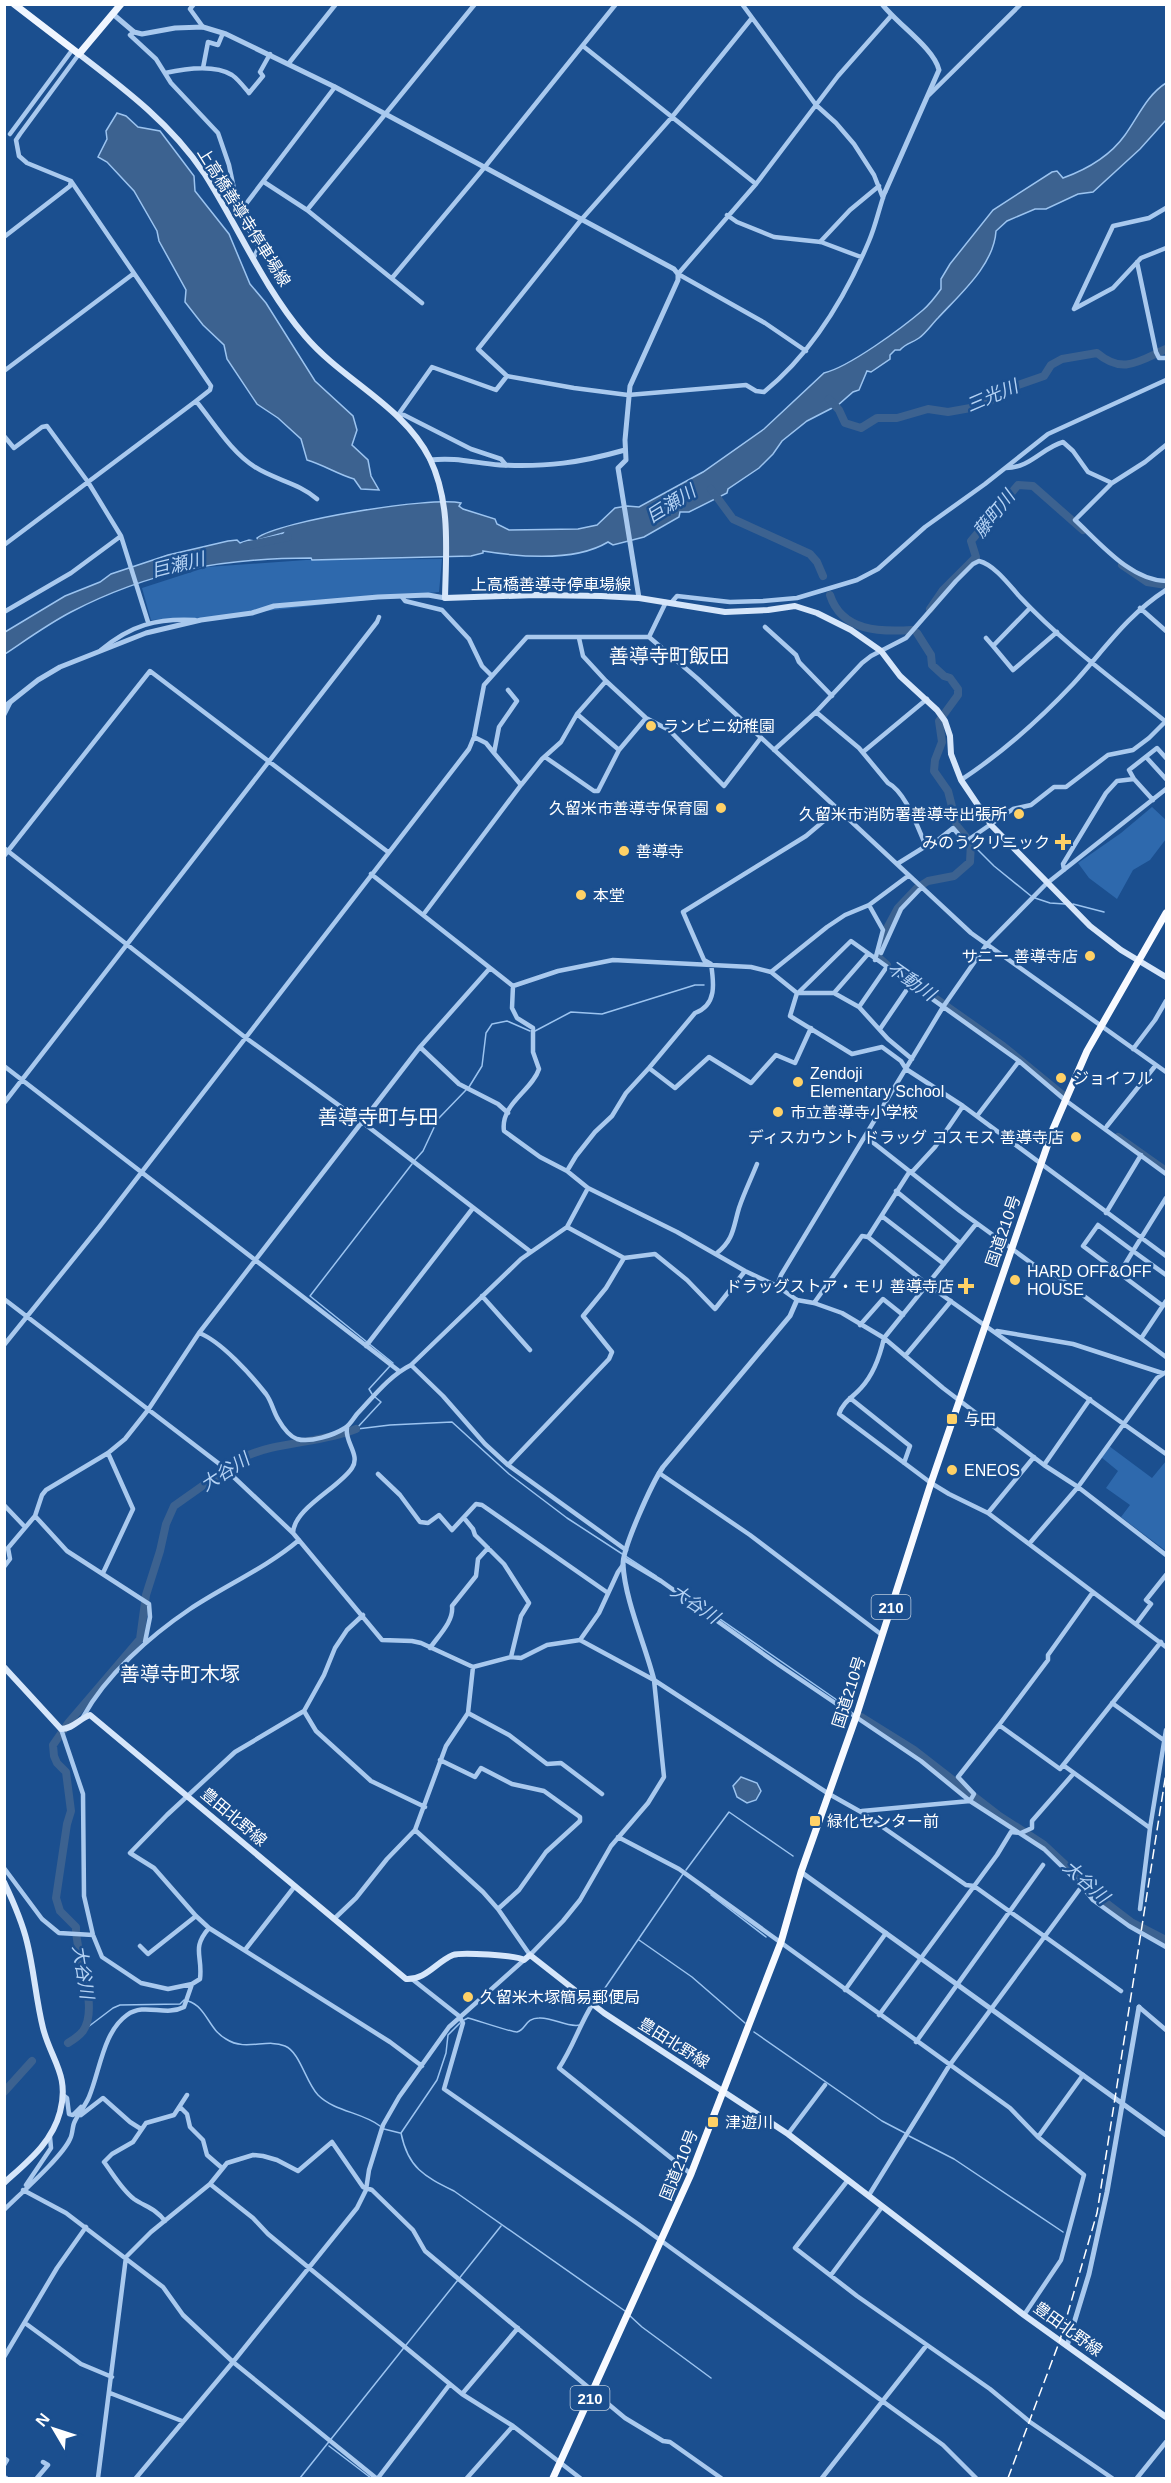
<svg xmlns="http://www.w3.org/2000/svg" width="1171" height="2483" font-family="Arial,'Noto Sans JP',sans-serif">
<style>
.green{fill:#2e69ad}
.water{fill:#3c6290;stroke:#9cc4f0;stroke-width:1.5}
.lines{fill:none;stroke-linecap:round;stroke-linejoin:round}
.stream{stroke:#9cc4f0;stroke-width:1.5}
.river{stroke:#3c6290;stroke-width:8}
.minor{stroke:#a9c9ee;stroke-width:4.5}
.tertiary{stroke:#a9c9ee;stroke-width:5}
.secondary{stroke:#d6e6fa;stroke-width:6}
.primary{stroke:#f0f6ff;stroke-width:7}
.trunk{stroke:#f8faff;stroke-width:7}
.rail{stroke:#fff;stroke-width:1.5;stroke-dasharray:10 4.5;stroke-linecap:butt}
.poi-dot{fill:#ffd166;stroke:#1b4f8f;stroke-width:2}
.labels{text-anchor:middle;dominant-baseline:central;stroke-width:5;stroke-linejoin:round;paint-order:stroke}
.shield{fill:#1b4f8f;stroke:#bbcadd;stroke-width:1.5}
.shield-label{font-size:15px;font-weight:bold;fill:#fff}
.street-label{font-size:16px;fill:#fff;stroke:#1b4f8f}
.poi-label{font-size:16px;fill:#fff;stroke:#1b4f8f;text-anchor:start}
.water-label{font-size:18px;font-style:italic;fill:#b5d3f5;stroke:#1b4f8f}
.quarter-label{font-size:20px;fill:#fff;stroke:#1b4f8f}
</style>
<rect width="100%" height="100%" fill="#1b4f8f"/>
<path class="green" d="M442 559 439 592 202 618 151 620 142 588 207 567 306 560Z
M1152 807 1166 820V839L1150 860 1133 870 1117 899 1089 878 1078 863 1121 833Z
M1109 1446 1152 1478 1166 1461V1551L1121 1517 1130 1505 1106 1488 1118 1471 1101 1457Z"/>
<path class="water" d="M1166 83V120L1140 149 1093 192 1078 194 1046 209H1035L1007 221 996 231C994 265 960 294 938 318 932 324 926 333 919 338 912 343 906 343 900 350H895L890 355V359L871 372 867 371 859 390 853 392 838 405 807 421 782 441 773 454 759 468 728 489 727 493 689 512H680L679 517 644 537 613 545 608 542C575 562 520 557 483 551V553L471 556 312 560 311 558C222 558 150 571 71 612 48 624 26 640 5 654V632L65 596 100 582 111 574 168 555 228 541 237 540 240 543 249 540 255 541 253 546 278 541 283 533 258 540 257 538C279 521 432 496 461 503L459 506 463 509 495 519 497 524 509 530 578 529 597 525 615 508 627 506 639 507 703 472 764 429 824 373C849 367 902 328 923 310 930 304 936 296 941 289V279L950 264 993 210 1052 172 1057 171 1063 178C1088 169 1110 156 1125 135 1138 117 1147 95 1166 83Z
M117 113 126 116 138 127 160 131 194 176 195 191 229 234 250 284 266 303 315 381 353 416 357 430 352 445 368 460 371 476 379 490 361 489 354 479C337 474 324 465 307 460L301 439 278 418 257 404 227 359 224 345 203 325 185 302 186 290 159 241 157 231 134 191 107 162 98 157 107 139 106 131Z
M741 1777 757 1783 761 1791 756 1800 747 1803 737 1797 733 1786Z"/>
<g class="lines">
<path class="stream" d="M971 843 994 866 1031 896
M1035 898 1050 903 1065 904
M1073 904 1104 912
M535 1031 571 1012 602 1014 695 985H704
M469 1087 482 1066 486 1033 492 1024 507 1021 530 1031
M415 1160 423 1151 438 1119 466 1090
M393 1363 310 1296 412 1164
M372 1394 369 1389 390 1366
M356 1429 381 1402 375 1397
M357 1429 390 1425 452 1422 509 1474 567 1518 656 1576
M678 1590 850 1709
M686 1870 729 1812 793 1856
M711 1895 766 1937
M639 1940 692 1977 745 2023
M188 2001C207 2007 208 2029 226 2039 246 2052 266 2038 285 2046 300 2052 306 2083 318 2095 335 2112 362 2112 380 2126
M594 2004 683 1874
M464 2020 468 2018C476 2020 514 2033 517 2032 526 2030 525 2018 539 2018 553 2017 567 2028 580 2025
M460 2023 448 2035 446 2053 437 2080 401 2133C408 2168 424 2176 454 2191L625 2311
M84 2030 113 2008 120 2005 180 2004 184 2000
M754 2032 882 2121 905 2133
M384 2129 400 2133
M909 2136 954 2159 1063 2232
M629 2315 642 2327 711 2378
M329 2446 371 2478
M300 2478 501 2226"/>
<path class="river" d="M829 399 839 410 845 423 861 428 877 418H897L928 409 948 412 976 407 989 402 1004 390 1044 376 1051 365 1062 359 1097 353C1123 375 1139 361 1166 349
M711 489 733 519 810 554 817 562 823 576
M245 546 288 537
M1122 565 1147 582 1166 585
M830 595C842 632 881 632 912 630
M930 609 943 590 976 557 971 541 1018 485 1033 486 1083 530
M887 965 878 957 885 932 898 908 917 888 928 881 954 876 970 862 971 843 957 826 948 791 934 771 935 760 942 742 939 721 958 695V689L950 678 944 676 932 665 931 655 917 633
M898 972 1003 1046 1064 1096
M1118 1137 1166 1171
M861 1717 914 1750 998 1815 1043 1844 1106 1903 1131 1922 1166 1940
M68 2043C73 2040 79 2036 83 2031 100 2007 75 1955 76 1927L60 1911 56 1898 67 1824 71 1811 66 1772 57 1763 54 1756 53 1745 69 1722 140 1639 146 1595 160 1551 166 1524 174 1506 242 1458C277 1441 318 1444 356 1429
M4 2092 32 2061"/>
<path class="minor" d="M194 4 190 9 203 27
M742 4 816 105 836 123 854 144 874 175 883 198
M752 18 672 117 581 220 478 349 507 376 574 388 628 395 746 385 756 391 764 392C813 352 845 298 869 241 876 225 879 208 885 192
M134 32 130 35 156 59 171 83 218 133 229 165 239 213 259 247 254 257
M583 46 756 184
M289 63 336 4
M203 68 208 42 218 45 223 33
M165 73C183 69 214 64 232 75 238 79 244 87 249 93L263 76 260 72 270 54
M929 95 1021 4
M10 134 70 53
M264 182 307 210 422 303
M1166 208 1149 218 1113 226 1074 309 1113 288 1141 258 1166 248
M307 210 475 4
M239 213 335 87
M727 215 737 222 774 237 821 242 861 257
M4 237 70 186 71 181
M820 242 850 210 879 186
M1137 262 1156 352 1159 358H1166
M392 278 484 168 616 4
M806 351 765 323 678 274 756 184 838 76 891 16
M4 371 133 274
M196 401C214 423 231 452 255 467 275 480 299 483 317 499
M4 436 14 448 42 427 47 426 88 482 121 536 148 622
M506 465 501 459 471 449 404 415H398L432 367 496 390 507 376
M1006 468C1030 468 1042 448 1063 442L1073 451 1088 472 1112 483 1145 462 1166 445
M1112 483 1075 520C1100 543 1130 580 1166 581
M4 545 196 401 210 390 211 386 71 181 27 163 19 156 16 140 20 134 79 54
M402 597 405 601 442 610 469 639 482 666 491 675
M671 603 677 596 730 602 763 601 797 598 857 580 878 569 925 527 985 484 1048 434 1166 380
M1030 608 993 646 1013 670 1057 632
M1140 608 1166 631
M4 612 71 573 121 536
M765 627 796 655 799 662 832 696
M649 637 666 602
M579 638 583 656 606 681 646 718 669 730 724 786 760 739
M986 638 993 646
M101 650C131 625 157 618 195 620
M508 690 517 701 499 727 494 753 521 785
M816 712 859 748 888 783C906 792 918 829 926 846L897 864
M577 714 619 750
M4 715 10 703
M474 737 486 743 494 753
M774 750 816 712 862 663 871 656 906 638 956 581 973 564 979 561C995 565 1010 586 1020 597 1064 644 1117 682 1166 722
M863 752 927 699
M545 757 594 791H598L619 750 646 718
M1146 757 1166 779
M961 780C1002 753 1039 720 1073 684 1105 649 1126 616 1166 590
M1153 800 1134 779 1129 770 1157 748 1166 758
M926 846 929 847 953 828 965 842 1013 809 1031 805 1054 787H1066L1108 755 1133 750 1149 738 1165 722
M4 848 246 1038 362 1122 531 1252
M4 856 150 671 388 852
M1064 870 1063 864 1106 793 1117 781 1134 779
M371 874 513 986
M869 905 883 930 875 960
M423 915 521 785 542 759 561 742 577 714 606 681
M881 953 901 909 921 888
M771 972 827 927 845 915 869 905 908 876
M513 986 512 1008 517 1018 533 1028V1052L539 1069C532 1091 500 1104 504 1131L540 1157 567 1171 588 1188 677 1232 745 1271 777 1286 797 1300 814 1303 842 1313 884 1338 943 1388 1044 1465 1078 1487 1166 1555
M513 986 558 971 613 960 751 967 771 972 797 993H834L859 1007 888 1039 912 1059
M799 992 851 941 1019 1061 1065 1100 1166 1174
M797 993 790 1016 852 1054 882 1047 901 1061 906 1069 963 1106 1166 1256
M834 993 868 954
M859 1007 886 968
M880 1029 910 985
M420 1047 459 1084 498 1104 508 1113
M1133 1049 1155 1020 1166 1001
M4 1066 399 1371
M649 1068 675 1088 709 1057 751 1083 776 1055 795 1063 811 1028
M4 1103 377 622 379 617
M977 1116 1019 1061
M1107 1126 1156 1065
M866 1137 960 1211 1045 1273 1049 1270 1166 1357
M567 1171 576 1156 595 1132 612 1116 626 1093 649 1068 695 1013C717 1005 714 983 711 964L704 960 683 912 806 836 838 809
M910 1171 868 1237 928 1285 1166 1454
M912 1172 935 1147 963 1106
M896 1191 960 1243
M1106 1213 1141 1155
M883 1217 944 1264
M976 1224 884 1338C880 1356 874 1374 861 1388 853 1397 843 1402 839 1414L931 1483 949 1494 988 1513 1166 1647
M567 1227 624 1258 655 1254 687 1280 715 1309 745 1271
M717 1253C734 1239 733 1228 739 1208 744 1193 751 1179 757 1164
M1119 1274 1133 1251 1166 1275
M777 1286 781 1275 943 1007 987 944 1046 884 1166 789
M482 1296 530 1350
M4 1299 222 1466 293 1533 382 1640 412 1641 421 1643 473 1667 511 1657 521 1658 547 1645 580 1640 654 1680 829 1794 861 1812 966 1885 974 1886 1121 1991
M814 1303 862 1236 868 1237
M1163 1306 1083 1246 1098 1225 1133 1251 1166 1198
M860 1325 883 1299 903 1315
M997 1331 1073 1344 1162 1373
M199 1333C221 1341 251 1375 266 1394 272 1402 273 1411 278 1419 282 1426 289 1436 297 1439 310 1443 334 1435 345 1428 350 1425 353 1419 357 1414 374 1396 389 1376 411 1365L521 1259 567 1227 588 1188
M1142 1337 1166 1301
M4 1345 100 1226 469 749 474 737 484 685 527 637H649L698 679 971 933 1166 1072
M366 1346 473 1208
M905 1356 951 1301
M411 1365 443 1396 485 1444 508 1465 626 1550
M850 1398 910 1446 904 1463
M508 1465 609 1359 612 1352 583 1316 606 1288 624 1258
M1044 1465 1090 1399
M659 1473 750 1535 882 1635
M378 1474 400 1495 420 1522 428 1523 439 1515 452 1530 476 1504 482 1505 608 1593
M4 1505 25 1527
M988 1513 1034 1457
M35 1516 67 1551 149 1604 150 1617 145 1642
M464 1518 473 1529 475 1535 504 1564 529 1603 521 1616 511 1657
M293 1533C294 1508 339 1488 352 1468 361 1455 344 1441 347 1428
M1029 1544 1078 1487 1157 1378 1166 1372
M624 1559 661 1581 779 1665 921 1761 970 1801 1044 1849 1082 1886 1093 1900 1129 1926 1166 1947
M4 1567 10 1559 8 1548 35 1516 42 1495 46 1490 108 1453 125 1439 148 1410 199 1333 362 1122 420 1047 490 968
M103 1573 133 1509 108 1453
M363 1615 347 1630 335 1648 324 1675 304 1711 235 1752 167 1815 130 1853 154 1868 196 1916 209 1928 390 2042 422 2066
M1136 1624 1151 1604 1146 1600 1166 1575
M580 1640 599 1613 618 1572 623 1565
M430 1648C439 1635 454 1621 452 1606L476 1576 478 1559 488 1548
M1112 1703 1165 1741
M304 1711 316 1731 371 1781 425 1807
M468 1713 509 1735 547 1764 561 1763 602 1794
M83 1717C106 1675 150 1636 190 1609 226 1585 266 1568 299 1540
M999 1725 1048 1660V1655L1093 1592
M61 1729 83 1794 84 1896 93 1935 102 1957 141 1983 168 1989 192 1984 200 1979C203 1955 191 1949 209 1928
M440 1760 475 1777 481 1768 512 1784 544 1791 580 1817V1821L546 1852 519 1890 498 1909
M1063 1765 1150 1828 1166 1730
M970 1801 974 1794 958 1777 999 1725 1060 1769 1161 1642
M862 1811 970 1801
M415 1830 483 1892 498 1909 530 1955 563 1921 580 1900 611 1846 648 1803 664 1777 654 1680
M618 1837 679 1869 1010 2108 1038 2137 1084 2175 1061 2260 1024 2315
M4 1868 42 1919 59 1933 93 1935
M1140 1909 1150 1828
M334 1919 356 1898 387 1859 415 1830 446 1746 468 1713 473 1667
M140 1946 148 1954 196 1916
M245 1950 295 1886
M412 1979 459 2016 463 2023 444 2089 638 2224 943 2445 976 2478
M845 1990 886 1933
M592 2005C579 2026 573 2047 559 2068L691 2174
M1139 2007 1166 2030
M879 2015 997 1855 1011 1832 1021 1833 1032 1828V1821L1074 1773
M916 2042 1043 1865
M63 2095 67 2098 69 2114 73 2115 81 2107
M180 2107 187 2114 190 2127 203 2140 207 2155 222 2168
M81 2115 103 2098 130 2122 141 2129
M788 2134 825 2085
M1038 2137 1083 2075
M848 2180 795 2248 857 2296 990 2389 1030 2422 1112 2478
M210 2184 253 2218 268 2234 462 2394 513 2426 580 2478
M26 2185 51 2148 50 2137
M23 2190 66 2213 163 2287 183 2315 233 2362 376 2478
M869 2195 949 2066 1082 1886
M4 2210C20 2194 62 2157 70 2139 73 2134 72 2126 75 2121 79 2113 85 2106 89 2097 100 2071 103 2032 127 2015 145 2002 165 2017 184 2007L192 1984
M165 2221C156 2209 146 2207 134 2199 122 2190 113 2174 104 2162L112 2154 133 2142 146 2123 174 2115 187 2095
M831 2275 882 2207
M25 2323 81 2364 112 2377
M4 2357 57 2268 86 2227
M110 2393 182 2421
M462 2394 518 2328
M4 2458 7 2460 4 2465
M4 2477 6 2478
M37 2478 48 2465 43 2462
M98 2478 126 2257 151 2232 210 2184 227 2163 253 2155 263 2156 277 2160 298 2171 332 2142 363 2187 372 2190 413 2230 425 2251 625 2418 663 2441 670 2442 721 2478
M136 2478 233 2362 357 2208 366 2190 369 2170 383 2125 399 2097 449 2027 524 1960
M378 2478 450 2384
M467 2478 513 2426
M822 2478 926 2346
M1137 2478 1166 2442"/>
<path class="tertiary" d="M882 4C897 24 934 48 939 70L885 192
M114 15 134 32 142 34 175 28 203 27 226 34 335 87 674 269 678 274V280L630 386 625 440 626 460 618 468 639 598
M430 460C457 457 474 463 500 465 548 467 579 463 625 450
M4 707 38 680 60 667 146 633 201 620 252 613 274 606 378 597 428 595 445 598
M654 1680C645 1644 625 1601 623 1564 623 1547 652 1483 663 1467L790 1316 797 1300
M801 1872 1166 2135
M1067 2346 1089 2274 1107 2192 1139 2007"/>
<path class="secondary" d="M79 54C126 90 171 124 204 173 238 226 263 287 305 336 343 381 403 405 430 459 451 503 446 551 445 598L536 595 601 596 639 598 725 612 768 610 795 606 817 613 851 630 881 651 900 676 937 710 945 721 950 736 951 754 961 780 992 826 1090 926 1121 950 1166 977
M4 1667 61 1729C73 1729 79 1719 90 1715L406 1979C426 1980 436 1962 453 1955 460 1952 517 1955 524 1960L530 1955 604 2013 788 2134 1024 2315 1166 2417
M4 1882C13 1901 22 1921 27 1942 34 1970 36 2000 43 2028 51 2060 70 2075 60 2112 52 2143 27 2162 4 2183"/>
<path class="primary" d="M14 4 79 54 121 4"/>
<path class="trunk" d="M553 2478 691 2174 781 1942 801 1872 856 1717 931 1483 1053 1129 1087 1051 1166 913"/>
<path class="rail" d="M1008 2478 1060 2340 1097 2213 1166 1773"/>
</g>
<g class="poi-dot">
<circle cx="651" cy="726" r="6"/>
<circle cx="721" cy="808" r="6"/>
<circle cx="1019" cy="814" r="6"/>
<path d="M1060 833h6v6h6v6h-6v6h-6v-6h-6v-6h6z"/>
<circle cx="624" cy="851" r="6"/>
<circle cx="581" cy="895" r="6"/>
<circle cx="1090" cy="956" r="6"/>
<circle cx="1061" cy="1078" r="6"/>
<circle cx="798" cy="1082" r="6"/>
<circle cx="778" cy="1112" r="6"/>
<circle cx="1076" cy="1137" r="6"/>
<circle cx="1015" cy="1280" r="6"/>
<path d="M963 1277h6v6h6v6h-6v6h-6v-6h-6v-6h6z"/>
<rect x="946" y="1413" width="12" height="12" rx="3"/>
<circle cx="952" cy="1470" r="6"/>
<rect x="809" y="1815" width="12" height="12" rx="3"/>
<circle cx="468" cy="1997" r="6"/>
<rect x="707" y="2116" width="12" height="12" rx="3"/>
</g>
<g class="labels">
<g class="shield">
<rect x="871.5" y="1595" width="39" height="24" rx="4.5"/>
<rect x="570.5" y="2386" width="39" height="24" rx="4.5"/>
</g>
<g class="shield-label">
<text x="891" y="1607">210</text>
<text x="590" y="2398">210</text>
</g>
<g class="street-label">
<text transform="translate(244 217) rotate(58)">上高橋善導寺停車場線</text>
<text x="551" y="584">上高橋善導寺停車場線</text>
<text transform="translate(1003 1231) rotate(-71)">国道210号</text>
<text transform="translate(849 1692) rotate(-72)">国道210号</text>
<text transform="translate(234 1817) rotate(40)">豊田北野線</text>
<text transform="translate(674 2043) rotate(32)">豊田北野線</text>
<text transform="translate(679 2165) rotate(-68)">国道210号</text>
<text transform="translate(1068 2329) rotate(36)">豊田北野線</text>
</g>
<g class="poi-label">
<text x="663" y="726">ランビニ幼稚園</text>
<text x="709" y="808" text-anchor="end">久留米市善導寺保育園</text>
<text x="1007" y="814" text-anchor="end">久留米市消防署善導寺出張所</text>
<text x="1050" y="842" text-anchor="end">みのうクリニック</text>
<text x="636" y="851">善導寺</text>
<text x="593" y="895">本堂</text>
<text x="1078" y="956" text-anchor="end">サニー 善導寺店</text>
<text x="810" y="1073">Zendoji<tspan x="810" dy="18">Elementary School</tspan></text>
<text x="1073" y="1078">ジョイフル</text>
<text x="790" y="1112">市立善導寺小学校</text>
<text x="1064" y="1137" text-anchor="end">ディスカウント ドラッグ コスモス 善導寺店</text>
<text x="1027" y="1271">HARD OFF&amp;OFF<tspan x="1027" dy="18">HOUSE</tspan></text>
<text x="954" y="1286" text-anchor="end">ドラッグストア・モリ 善導寺店</text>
<text x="964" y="1419">与田</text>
<text x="964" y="1470">ENEOS</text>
<text x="827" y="1821">緑化センター前</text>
<text x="480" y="1997">久留米木塚簡易郵便局</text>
<text x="725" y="2122">津遊川</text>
</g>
<g class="water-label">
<text transform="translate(992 396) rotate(-23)">三光川</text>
<text transform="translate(671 504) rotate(-32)">巨瀬川</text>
<text transform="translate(994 514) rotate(-51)">藤町川</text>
<text transform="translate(178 565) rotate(-14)">巨瀬川</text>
<text transform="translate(911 981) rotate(35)">不動川</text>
<text transform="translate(225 1472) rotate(-33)">大谷川</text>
<text transform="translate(695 1604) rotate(34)">大谷川</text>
<text transform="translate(1086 1882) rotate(41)">大谷川</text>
<text transform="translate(83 1972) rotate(81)">大谷川</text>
</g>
<g class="quarter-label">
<text x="669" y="656">善導寺町飯田</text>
<text x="378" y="1117">善導寺町与田</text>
<text x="180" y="1674">善導寺町木塚</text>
</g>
</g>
<rect width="1171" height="2483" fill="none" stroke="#ffffff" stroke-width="12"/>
<g transform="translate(54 2429) rotate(309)" stroke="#1b4f8f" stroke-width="4.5" paint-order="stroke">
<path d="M0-4.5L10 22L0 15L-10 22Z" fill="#ffffff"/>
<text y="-9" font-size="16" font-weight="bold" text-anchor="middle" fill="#ffffff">N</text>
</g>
</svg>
